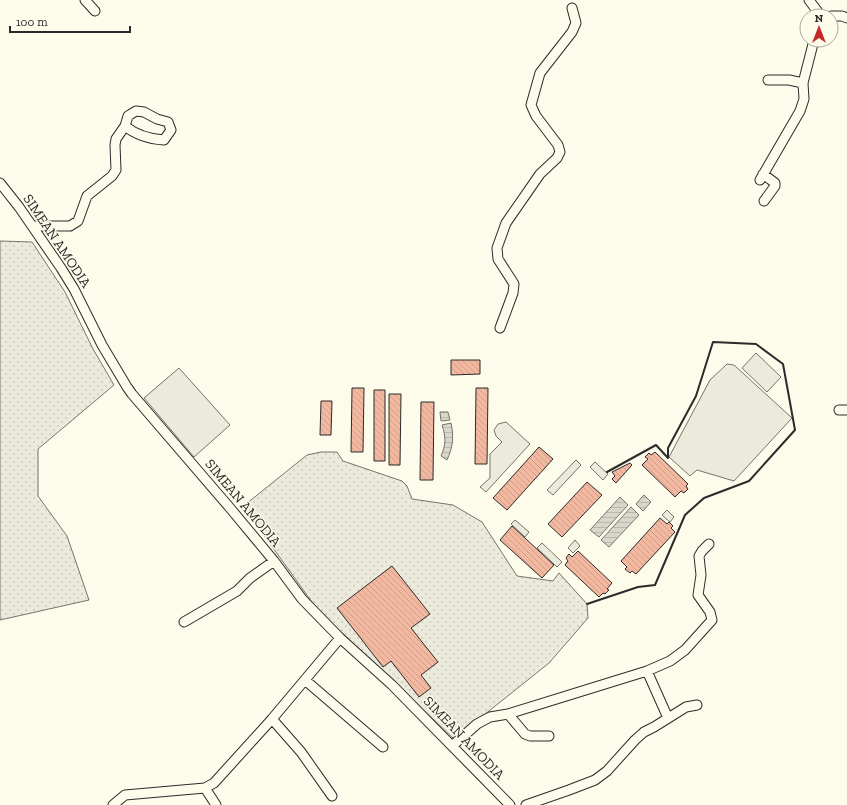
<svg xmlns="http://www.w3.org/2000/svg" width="847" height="805" font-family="'Zilla Slab',serif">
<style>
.green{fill:url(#green-dots);stroke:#74746e}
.pitch{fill:#ecebdb;stroke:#74746e}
.parking{fill:#eceadb;stroke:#74746e}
.water{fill:url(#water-rules);stroke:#74746e}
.building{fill:url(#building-back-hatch);stroke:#2b2b2b}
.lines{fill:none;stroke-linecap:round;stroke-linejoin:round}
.minor-casing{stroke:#2b2b2b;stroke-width:11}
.minor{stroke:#fdfbea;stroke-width:9}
.wall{stroke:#2b2b2b;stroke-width:2}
.labels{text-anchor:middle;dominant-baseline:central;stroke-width:3;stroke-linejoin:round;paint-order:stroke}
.street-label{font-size:14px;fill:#2b2b2b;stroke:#fdfbea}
</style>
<defs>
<pattern id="green-dots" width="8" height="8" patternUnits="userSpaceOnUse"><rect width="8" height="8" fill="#ecebdb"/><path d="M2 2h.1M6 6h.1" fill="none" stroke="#cbcabc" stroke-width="1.8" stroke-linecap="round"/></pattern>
<pattern id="water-rules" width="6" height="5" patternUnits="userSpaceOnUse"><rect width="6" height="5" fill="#d8d7c9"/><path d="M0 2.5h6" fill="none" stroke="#bab9ad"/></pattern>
<pattern id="building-back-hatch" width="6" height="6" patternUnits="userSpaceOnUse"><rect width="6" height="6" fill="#f2b8a0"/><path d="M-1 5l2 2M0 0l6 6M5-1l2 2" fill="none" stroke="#d09e8a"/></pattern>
</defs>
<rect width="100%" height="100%" fill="#fdfbea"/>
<path class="green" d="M0 241 32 242 65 292 93 349 114 385 38 449V496L67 536 89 600 0 620Z
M321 452H337L343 461 402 481 407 486 412 499 453 505 482 522 517 576 553 581 559 573 587 604 588 618 549 663 454 739 317 609 255 523 241 508 307 455Z"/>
<path class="pitch" d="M756 353 781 377 767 392 742 368Z"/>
<path class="parking" d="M727 364 734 365 792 418 734 481 697 470 690 476 669 457 710 380Z
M179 368 230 425 194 457 144 398Z
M506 422 530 444 486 492 480 487 490 478V454L502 442 496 436 494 430 498 424Z
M576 460 581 465 553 495 547 490Z
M595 462 608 474 603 480 590 467Z
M667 510 674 517 670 522 662 515Z
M515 520 529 532 525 537 511 524Z
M575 540 580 546 573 553 568 548Z
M542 543 562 562 557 567 537 548Z"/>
<path class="water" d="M440 412H448L450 420 441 421Z
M451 423C454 437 453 447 447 460L441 456C446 445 446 437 442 425Z
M644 495 651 502 643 511 636 504Z
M620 497 628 505 599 537 590 530Z
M631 507 639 515 609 547 601 540Z"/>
<path class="building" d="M451 360H480V374L451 375Z
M352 388H364L363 452H351Z
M476 388H488L487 464H475Z
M374 390H385V461H374Z
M389 394H401L400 465H389Z
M321 401H332L331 435H320Z
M421 402H434L433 480H420Z
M539 447 553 459 507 510 493 498Z
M655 452 688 484 686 486 688 489 684 493 681 491 675 497 642 465 648 459 645 457 649 453 651 455Z
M630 463 632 465 616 483 612 479 615 476 612 472Z
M587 482 602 495 562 537 548 524Z
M660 518 667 524 669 522 673 526 671 528 675 532 636 574 632 571 630 573 625 569 627 567 621 561Z
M512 526 554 565 542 578 500 540Z
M578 551 612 583 607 589 609 590 605 594 603 593 599 597 565 565 568 561 566 558 569 554 572 557Z
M392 566 430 614 411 628 438 662 421 675 431 688 419 697 391 661 383 667 337 608Z"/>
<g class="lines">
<defs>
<path id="minor" d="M85 0 95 11
M809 0 821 16
M831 16H842L847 18
M768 80H789L803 83
M763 174 775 183V186L764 201
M760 180 800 111 804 99 803 83 814 40
M0 183 19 207 61 268 74 289 102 345 127 387 132 394 230 508 274 561 302 599 340 638 392 685 510 805
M33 226H70L78 221 87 196 112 176 116 170 115 145 116 139 125 126 128 116 131 114 136 111 144 112 157 119 168 122 171 130 164 140C149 139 136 135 125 126
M500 328 513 293 514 284 498 259 497 248 506 223 540 174 557 158 560 152 558 145 536 116 531 105 540 73 572 32 576 23 572 8
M839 410H847
M184 622 237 591 250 578 274 561
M647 671 668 718
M305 680 383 747
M508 714 525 734 530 736H549
M272 719 301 752 332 796
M452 746 477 724 490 717 508 714 647 671 670 661 685 650 712 620 710 612 698 595 701 575 699 556 702 551 709 544
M205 788 216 805
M113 805 125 795 205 788 214 783 272 719 340 638
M526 805 569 790 595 780 607 771 635 740 644 732 654 727 686 707 697 705"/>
</defs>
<use href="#minor" class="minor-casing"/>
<use href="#minor" class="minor"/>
<path class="wall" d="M587 604 638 587 655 585 685 515 704 498 749 481 795 430 783 364 756 344 713 342 696 396 668 448V458L656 445 607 472"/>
</g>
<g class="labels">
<g class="street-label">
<text transform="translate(57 241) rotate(56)">SIMEAN AMODIA</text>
<text transform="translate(243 503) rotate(50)">SIMEAN AMODIA</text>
<text transform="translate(464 738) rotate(46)">SIMEAN AMODIA</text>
</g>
</g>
<g transform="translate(819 28)"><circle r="19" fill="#fdfbea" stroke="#a9a89e"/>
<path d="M0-3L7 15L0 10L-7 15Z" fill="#c62828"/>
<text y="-6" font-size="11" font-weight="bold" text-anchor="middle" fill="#2b2b2b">N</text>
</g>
<path d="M10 26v6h120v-6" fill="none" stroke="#2b2b2b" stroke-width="2"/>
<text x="16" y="26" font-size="12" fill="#2b2b2b" stroke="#fdfbea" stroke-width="3" paint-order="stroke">100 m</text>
</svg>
